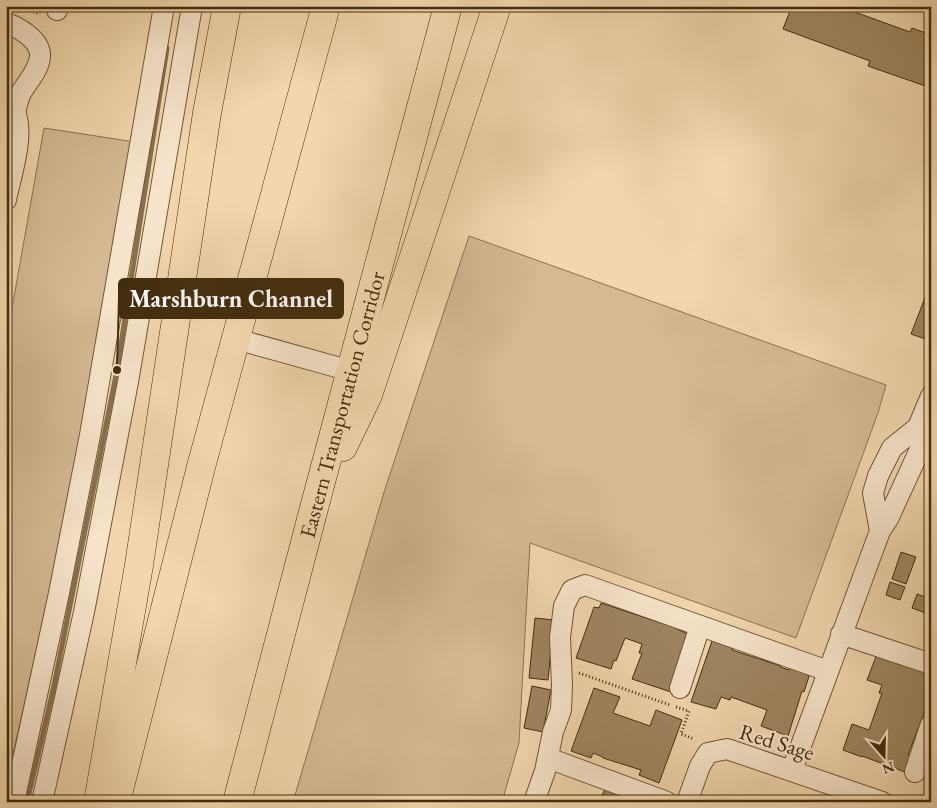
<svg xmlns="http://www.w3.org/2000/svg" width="937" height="808" font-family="'EB Garamond',serif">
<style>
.green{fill:#d4b993;stroke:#8b7350}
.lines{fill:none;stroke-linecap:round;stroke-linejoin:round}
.stream{stroke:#88704d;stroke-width:5}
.building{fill:#9e8561;stroke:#422d0d}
.minor-casing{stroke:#6e5735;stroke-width:22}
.highway-casing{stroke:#422d0d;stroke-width:29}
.path{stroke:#422d0d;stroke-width:3;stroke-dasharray:1 2.5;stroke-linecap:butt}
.minor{stroke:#f7e4ca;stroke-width:20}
.highway{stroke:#f2d6ae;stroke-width:28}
.labels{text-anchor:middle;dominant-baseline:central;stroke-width:4.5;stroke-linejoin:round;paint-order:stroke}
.street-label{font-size:22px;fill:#422d0d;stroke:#f7e4ca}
.leader{fill:none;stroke:#422d0d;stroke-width:2}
.callout-dot{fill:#422d0d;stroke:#f7e4ca;stroke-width:2}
.callout{fill:#422d0d;stroke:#422d0d;stroke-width:2}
.callout-label{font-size:24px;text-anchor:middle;font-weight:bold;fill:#fff}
</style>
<rect width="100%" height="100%" fill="#f2d6ae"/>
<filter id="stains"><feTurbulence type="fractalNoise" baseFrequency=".004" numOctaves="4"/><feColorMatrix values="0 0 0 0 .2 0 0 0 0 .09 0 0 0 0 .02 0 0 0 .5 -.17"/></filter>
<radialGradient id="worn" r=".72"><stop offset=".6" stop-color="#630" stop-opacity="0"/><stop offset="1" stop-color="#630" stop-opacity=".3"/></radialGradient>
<path class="green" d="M44 128 135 142 68 514 6 784V342Z
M469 236 886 385 878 413 796 638 530 543 519 743 502 802H293L385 489Z"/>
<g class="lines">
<path class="stream" d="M27 802 54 686 117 370 167 48"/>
</g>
<path class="building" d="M32 6H48L46 11Z
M792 6H838L910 32 912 28 931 35V88L868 66 870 61 783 29Z
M931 282V341L911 334Z
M901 552 916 557 906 584 892 579Z
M890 582 905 587 900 600 886 595Z
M917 594 931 599V615L912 608Z
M601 603 673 627 690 635 671 692 632 679 642 653H639L642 644 625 638 616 661 614 660 611 669 576 658 594 607 599 608Z
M535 618 554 620 548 680 529 678Z
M713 638 733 645 732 650 781 666 780 667 789 670 791 666 810 673 804 692 802 691 788 736 761 726 767 710 731 697 730 700 721 697 716 709 691 702Z
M877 654 931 673V695L908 755 911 757 905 772 862 756V757L843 750 852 724 869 730 882 693H879L882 685 867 680Z
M532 686 551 690 543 732 524 728Z
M594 688 620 697 613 713 650 726 656 710 682 720 659 783 639 775 641 770 603 758V757L593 753 591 758 571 751Z
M605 789 647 802H599Z"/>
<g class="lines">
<defs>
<path id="minor" d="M57 10 59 6
M6 23C18 27 39 39 40 54 41 68 27 82 21 93 18 99 17 106 15 112
M6 200C11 174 30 122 8 101
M236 339 351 371
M918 427 921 447 888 519 880 531 873 493 878 476 892 448Z
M918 427 931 396
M841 634 931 664
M680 688 700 626
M548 758 667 802
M792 770 880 531
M915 772 931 724
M14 802 59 593 90 435 164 6
M42 802 84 612 128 382 192 6
M534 802 545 771 553 732 561 710 562 685 560 637 564 606 572 590 585 585 828 671
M687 802 700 766 708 753 727 749 882 802"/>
<g id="highway">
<path d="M343 447 368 395 497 6"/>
<path d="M98 802 139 565 207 113 227 6"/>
<path d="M116 802 201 467 326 6"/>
<path id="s1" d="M237 802 313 512 448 6"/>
</g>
</defs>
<use href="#minor" class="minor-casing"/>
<use href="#highway" class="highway-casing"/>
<path class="path" d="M20 7 40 14
M579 673 670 705
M676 707 689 711 681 734 694 739"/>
<use href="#minor" class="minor"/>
<use href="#highway" class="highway"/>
</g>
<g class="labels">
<g class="street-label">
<text stroke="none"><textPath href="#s1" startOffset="411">Eastern Transportation Corridor</textPath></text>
<text transform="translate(777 742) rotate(17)">Red Sage</text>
</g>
</g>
<path class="leader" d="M117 370L119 298"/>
<circle class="callout-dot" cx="117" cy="370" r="5"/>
<rect class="callout" x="119" y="279" width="224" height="39" rx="5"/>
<g class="callout-label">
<text x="231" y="307">Marshburn Channel</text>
</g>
<rect width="937" height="808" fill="none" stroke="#f2d6ae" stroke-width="25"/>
<rect x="8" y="8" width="922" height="793" fill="none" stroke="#422d0d" stroke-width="2.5"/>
<rect x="12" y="12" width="912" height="783" fill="none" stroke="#422d0d"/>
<g transform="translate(884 756) rotate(160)" stroke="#f7e4ca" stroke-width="4" paint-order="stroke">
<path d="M0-4L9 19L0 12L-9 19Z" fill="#422d0d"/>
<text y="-8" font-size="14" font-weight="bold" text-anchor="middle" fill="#422d0d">N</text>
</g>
<rect width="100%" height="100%" filter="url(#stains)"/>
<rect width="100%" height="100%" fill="url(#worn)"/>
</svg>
